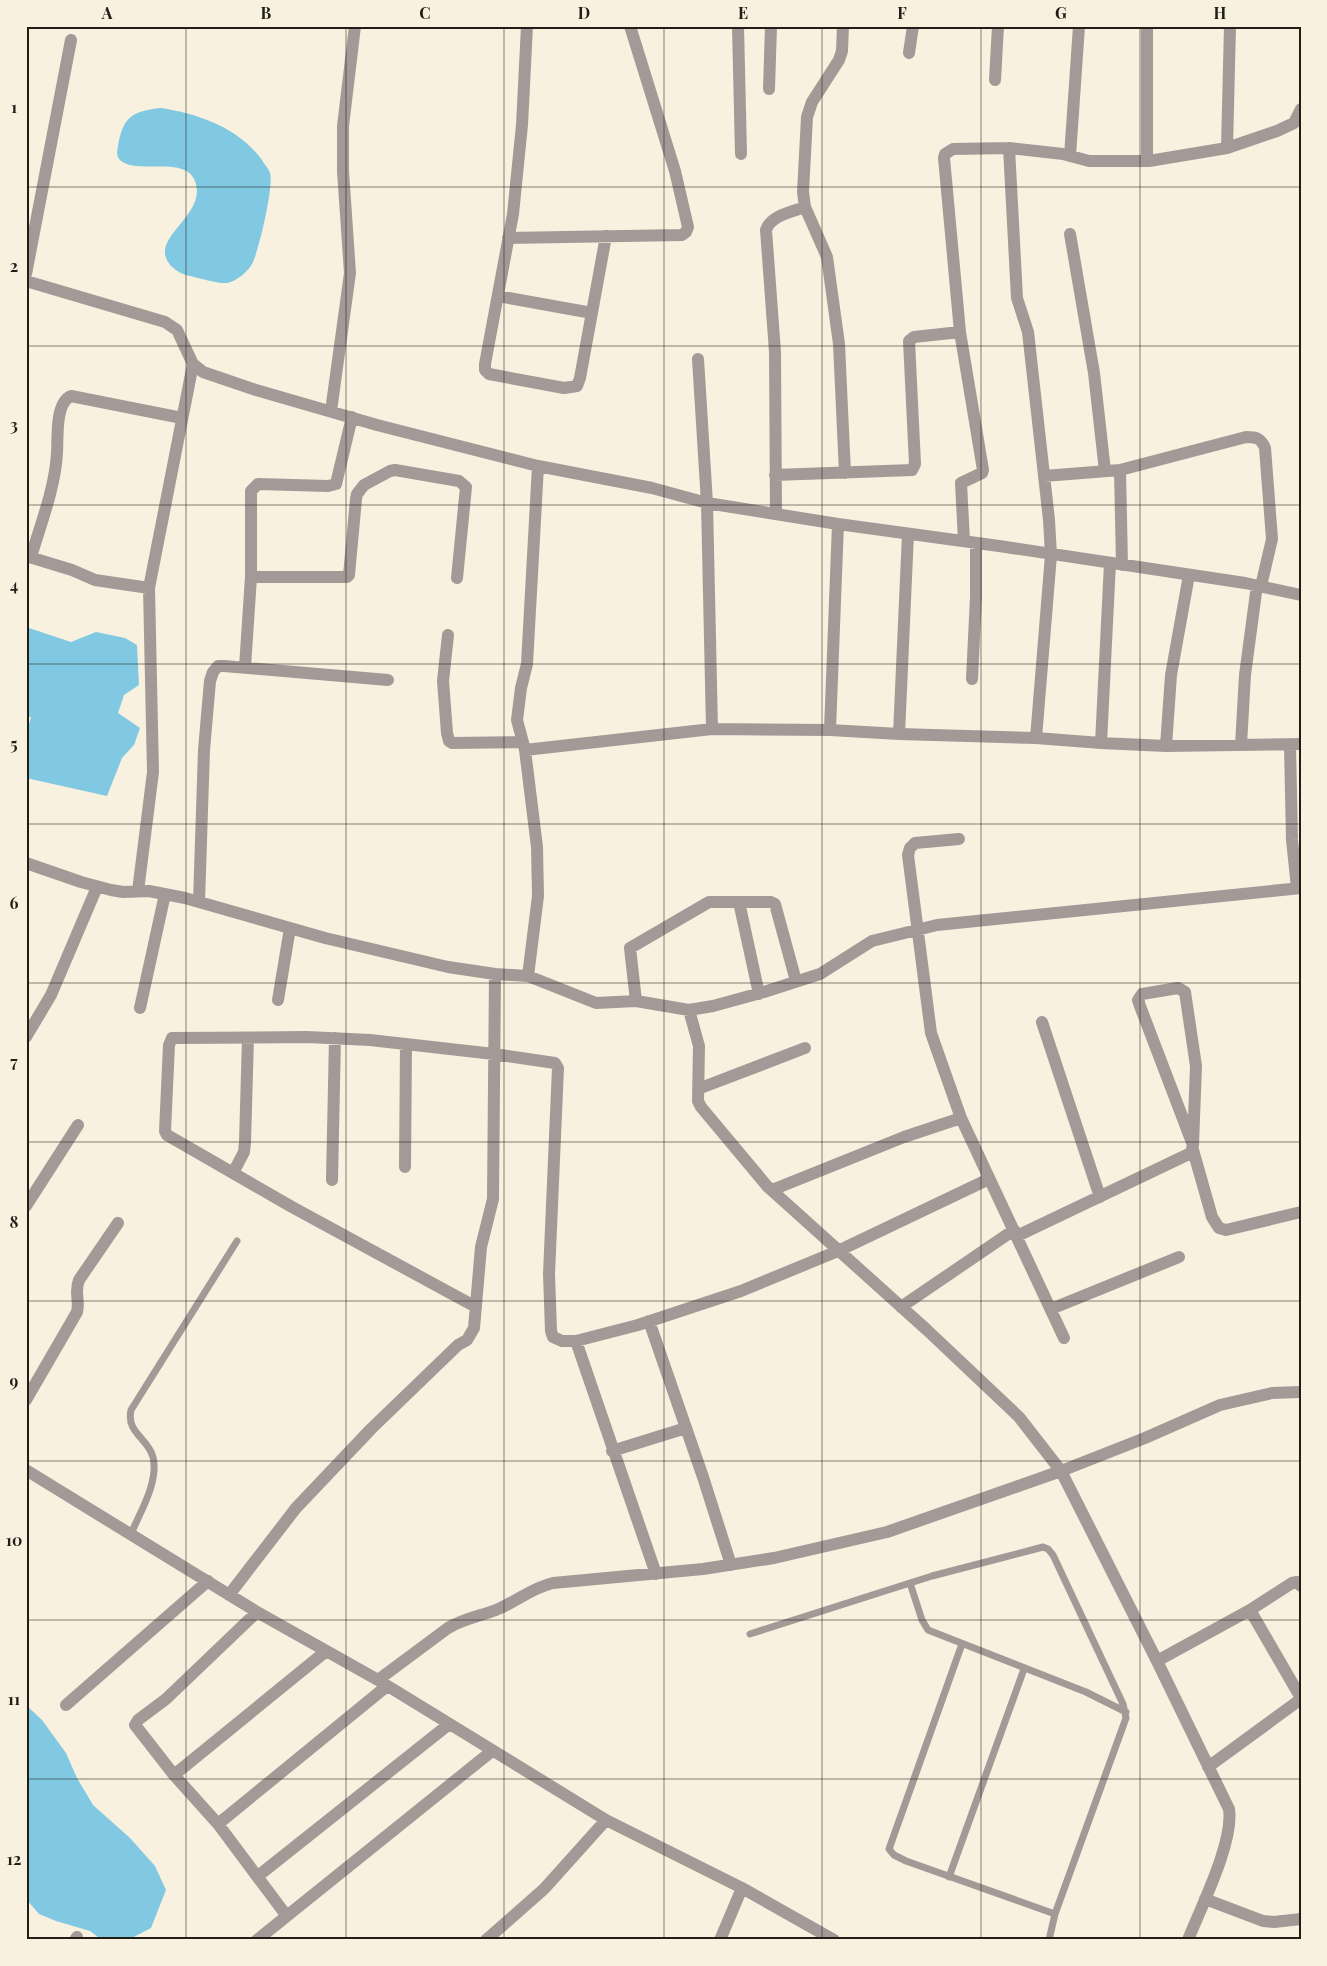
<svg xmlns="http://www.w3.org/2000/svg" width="1327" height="1966" font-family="'Playfair Display',serif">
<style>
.water{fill:#81c9e2}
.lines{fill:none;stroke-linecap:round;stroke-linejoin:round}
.lane{stroke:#a39a97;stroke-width:7}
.street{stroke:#a39a97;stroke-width:12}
.grid{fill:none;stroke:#201e17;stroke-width:1;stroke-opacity:0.55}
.neatline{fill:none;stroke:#201e17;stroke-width:2}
.grid-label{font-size:16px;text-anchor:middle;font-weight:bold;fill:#201e17}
</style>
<rect width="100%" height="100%" fill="#f8f1df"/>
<path class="water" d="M161 108C199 114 239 128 262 160 264 164 269 169 270 173 274 186 259 249 253 262 249 271 237 281 227 283 218 284 199 278 190 276 174 273 158 258 168 241 178 223 206 203 194 179 183 156 136 175 120 160 116 156 117 151 118 146 123 117 132 111 161 108Z
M26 627 71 642 96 632 125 638 137 645 139 685 124 695 118 713 140 728 134 745 122 758 107 796 26 778V735L31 717 26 716Z
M26 1705 42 1720 66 1753 77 1778 93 1805 130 1838 155 1866 166 1890 151 1928 128 1940H102L90 1931 56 1921 39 1914 26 1899Z"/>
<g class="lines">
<path class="lane" d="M131 1534C140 1512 159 1482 153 1457 148 1438 126 1433 131 1410L237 1241
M910 1583 922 1620 928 1630 1086 1692 1126 1712
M750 1634 932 1576 1043 1547 1048 1549 1053 1555 1123 1704 1126 1718 1055 1914 1049 1940
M962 1644 889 1849 894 1855 906 1861 1055 1914
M949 1877 1024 1669"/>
<path class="street" d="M527 26 522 125 513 214 485 364V370L489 374 564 388 577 386 580 378 606 236
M738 26 741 154
M843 26 842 51 839 60 812 102 807 117 803 192 805 207 827 257 839 344 845 473
M909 53 913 26
M995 80 998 26
M769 89 771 26
M1009 148 1017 298 1028 332 1049 520 1051 555 1036 738
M1227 148 1230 26
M1070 156 1079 26
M1147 161V26
M1070 234 1094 373 1105 471
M508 238 682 235 686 232 688 227 675 171 630 26
M26 274 71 40
M26 281 165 322 177 330 193 364 203 372 256 390 377 425 538 466 652 488 707 503 838 524 999 546 1245 583 1301 595
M498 296 592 313
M698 359 707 503 712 729
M331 411 350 273 343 171V126L355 26
M1120 470 1122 565
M775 475 912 470 915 464 909 341 914 337 960 332
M1044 476 1120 470 1246 437C1256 437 1261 438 1265 448L1272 539 1261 586
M776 514 775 352 766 230C771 215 792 212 805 207
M964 541 961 483 982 473 983 470 960 332 944 158 945 154 953 149 1009 148 1063 154 1089 161H1149L1227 148 1277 131 1294 123 1301 109
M26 556 72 570 95 580 149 588
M31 557C41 523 55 488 57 453 58 438 55 403 71 396L182 418
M251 577H347L349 575 356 499 357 494 364 485 390 471 395 470 459 481 466 487 457 578
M448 635 443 681 447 733 449 741 452 743 523 742
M245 667 251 577V491L258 484 328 486 336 484 352 417
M972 679 976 597V543
M830 730 838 524
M899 734 908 534
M1101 743 1110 563
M1241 745 1245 675 1257 585
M1290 745 1292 840 1297 888
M1166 746 1171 675 1189 575
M525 750 712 729 830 730 899 734 1036 738 1101 743 1166 746 1301 744
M959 839 915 843 910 848 908 855 931 1033 961 1118 1064 1338
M26 863 81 882 111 890 123 892 149 891 185 898 325 938 448 967 495 974 528 976 596 1003 636 1001 689 1010 713 1006 764 992 820 974 872 941 937 925 1301 888
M138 891 153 772 149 588 193 364
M199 902 204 750 210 681 213 672 218 666H224L388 680
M739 902 759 994
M528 976 538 896 537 847 525 750 517 720 521 688 527 664 538 466
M278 1000 290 928
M636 1001 630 948 709 902H771L775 904 796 981
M140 1008 165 894
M689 1010 699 1046 698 1101 701 1107 767 1186 927 1330 1019 1417 1061 1471 1157 1661 1229 1809C1234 1842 1201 1907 1188 1940
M1042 1022 1100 1197
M26 1037 51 995 97 887
M698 1089 805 1048
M1193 1150 1212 1217 1219 1228 1226 1230 1301 1212
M405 1167 406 1044
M233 1173 244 1152 245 1142 248 1038
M332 1180 335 1038
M772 1190 904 1137 961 1118
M26 1206 78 1125
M1017 1236 1191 1153 1193 1145 1140 1006 1138 1000 1142 994 1178 988 1185 992 1196 1066 1193 1145
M476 1307 292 1207 167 1135 165 1131 169 1045 172 1038 307 1037 370 1040 494 1054 555 1063 558 1068 549 1274 551 1331 553 1337 562 1341H576L638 1325 741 1291 838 1251 989 1179
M901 1307 1014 1230
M1051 1309 1179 1257
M649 1321 703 1477 731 1565
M576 1341 656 1574
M26 1400 77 1312C80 1300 74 1293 79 1280L118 1223
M612 1451 686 1428
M26 1470 257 1612 378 1680 606 1820 742 1888 834 1940
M229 1595 296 1508 371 1429 458 1345 467 1340 474 1328 481 1247 493 1199 495 974
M1250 1610 1301 1698
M257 1612 166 1699 138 1720 135 1725 174 1775 218 1824 286 1915
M1157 1661 1250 1610 1292 1583 1297 1582 1301 1586
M378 1680 448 1628C463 1619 480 1616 496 1610 516 1602 531 1588 553 1583L703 1569 774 1558 887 1532 1061 1471 1145 1438 1220 1405 1272 1393 1301 1392
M66 1705 208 1581
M1208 1767 1301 1699
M174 1775 325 1652
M218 1824 387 1686
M258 1876 448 1725
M1205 1899 1263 1921 1274 1922 1301 1919
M75 1940 77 1937
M257 1940 492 1751
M486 1940 544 1889 606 1820
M720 1940 742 1888"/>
</g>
<path class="grid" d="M186 26V1940M346 26V1940M504 26V1940M664 26V1940M822 26V1940M981 26V1940M1140 26V1940M26 187H1301M26 346H1301M26 505H1301M26 664H1301M26 824H1301M26 983H1301M26 1142H1301M26 1301H1301M26 1461H1301M26 1620H1301M26 1779H1301"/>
<rect width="1327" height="1966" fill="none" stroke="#f8f1df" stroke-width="55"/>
<rect x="28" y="28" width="1272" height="1910" class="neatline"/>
<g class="grid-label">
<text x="107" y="19">A</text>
<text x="266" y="19">B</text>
<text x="425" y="19">C</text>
<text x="584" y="19">D</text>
<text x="743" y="19">E</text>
<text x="902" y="19">F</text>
<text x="1061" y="19">G</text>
<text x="1220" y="19">H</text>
<text x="14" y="113">1</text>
<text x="14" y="272">2</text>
<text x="14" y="431">3</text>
<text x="14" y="591">4</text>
<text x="14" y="750">5</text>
<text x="14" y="909">6</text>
<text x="14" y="1068">7</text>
<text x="14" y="1228">8</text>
<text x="14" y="1387">9</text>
<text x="14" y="1546">10</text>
<text x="14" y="1705">11</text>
<text x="14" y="1865">12</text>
</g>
</svg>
